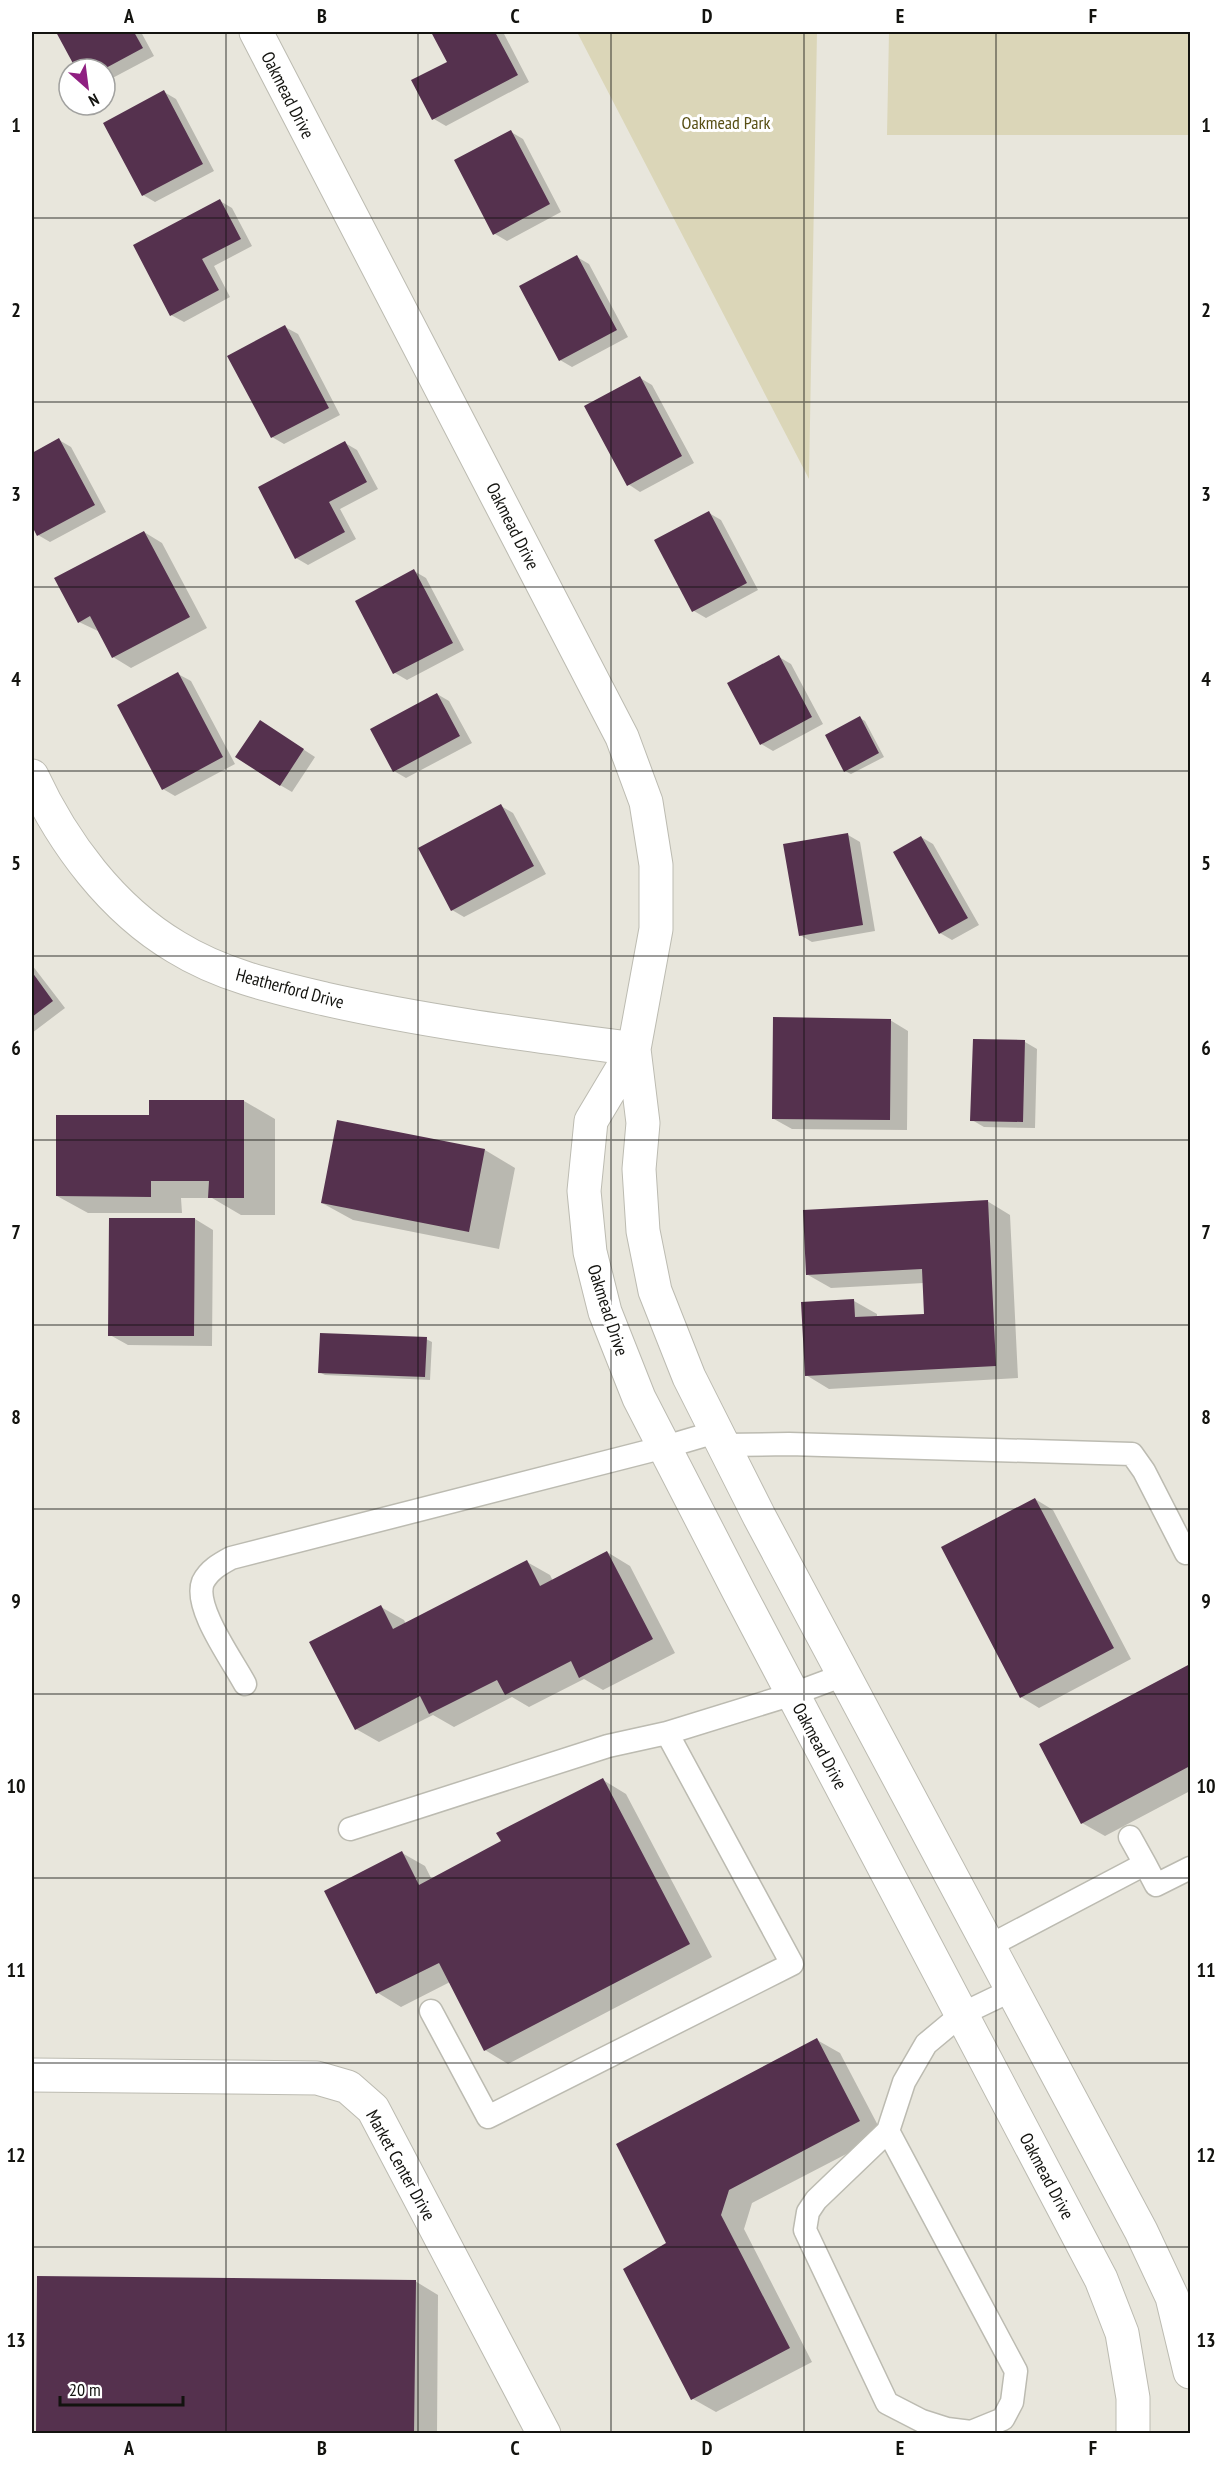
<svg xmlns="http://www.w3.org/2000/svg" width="1222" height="2465" font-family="'PT Sans Narrow',sans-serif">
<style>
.green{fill:#dbd6b8}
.shadow{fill:#0003}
.building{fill:#55314e}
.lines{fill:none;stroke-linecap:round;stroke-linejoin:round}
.service-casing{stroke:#bcbbb1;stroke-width:25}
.minor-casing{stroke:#bcbbb1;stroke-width:35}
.service{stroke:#fff;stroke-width:22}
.minor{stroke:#fff;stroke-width:33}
.grid{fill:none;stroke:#13130f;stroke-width:1.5;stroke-opacity:0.55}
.labels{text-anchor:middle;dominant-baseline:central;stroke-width:6;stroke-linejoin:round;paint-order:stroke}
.street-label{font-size:18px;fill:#13130f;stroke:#fff}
.park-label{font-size:18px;fill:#584f14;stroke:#fff}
.neatline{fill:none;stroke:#13130f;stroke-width:2}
.grid-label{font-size:20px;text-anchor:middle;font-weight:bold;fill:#13130f}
</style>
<rect width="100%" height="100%" fill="#e8e6dc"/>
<path class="green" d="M577 32H817L809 479Z
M889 32H1190V135H887Z"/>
<path class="shadow" d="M58 32H141L154 56 105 82V69H78Z
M432 32H503L529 82 446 126 434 119 449 62Z
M164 92 176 99 214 171 155 202 143 195Z
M511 132 523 139 561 212 507 241 495 234Z
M220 201 232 208 252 246 214 266 230 297 184 322 171 315Z
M577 257 589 264 628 337 572 367 560 360Z
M285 327 298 334 340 415 284 444 272 437Z
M640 378 652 385 694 463 640 492 628 484Z
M59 440 71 447 106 512 50 542 38 535 32 522V454Z
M345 443 357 450 378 489 340 509 356 539 308 565 296 558Z
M709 513 721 520 758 590 706 618 694 611 656 541Z
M144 532 162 543 207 628 131 668 113 657 98 631 79 622Z
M414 571 426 578 464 650 407 680 395 673 357 602Z
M779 657 791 664 823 724 773 751 761 744Z
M178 674 191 681 235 764 175 796 163 789Z
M437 694 449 701 472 743 406 778 394 771Z
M860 718 865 721 884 757 851 774 845 771Z
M272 729 315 757 292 792 280 785Z
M501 806 513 813 546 874 464 917 452 910Z
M848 835 860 842 875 931 812 942 800 935Z
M921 837 933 844 979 925 952 940 940 933Z
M32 965 65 1008 32 1033Z
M890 1020 908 1031 907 1130 792 1129 774 1119Z
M1025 1042 1037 1049 1035 1128 984 1127 972 1120Z
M244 1101 275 1119V1215H241L212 1198H181L182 1213H88L57 1196 150 1116V1102Z
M485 1150 515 1168 499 1249 353 1220 322 1203Z
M987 1201 1010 1215 1018 1378 829 1389 806 1375 854 1301 877 1314V1318L926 1315 924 1283 831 1288 808 1275Z
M195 1219 213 1230 212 1346 128 1345 110 1335Z
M426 1339 432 1342 430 1380 325 1375 319 1372Z
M1035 1499 1053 1510 1131 1659 1039 1708 1021 1697Z
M607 1552 630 1566 675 1653 603 1690 584 1679 529 1707 512 1697 454 1727 433 1715 379 1742 356 1729 381 1607 404 1620 406 1624 527 1562 550 1575 553 1581Z
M1190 1665V1791L1105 1836 1082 1823 1041 1745Z
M603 1780 626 1794 712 1957 508 2064 485 2050 450 1982 401 2007 378 1993 326 1892 402 1853 425 1866 432 1880 503 1842Z
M817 2040 840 2053 883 2135 752 2203 744 2229 812 2362 716 2412 693 2399 668 2244Z
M415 2281 438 2295 437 2434H38Z"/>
<path class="building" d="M56 32H134L143 48 104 69H76Z
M431 32H495L518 75 432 120 411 80 447 62Z
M164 90 203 164 142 196 103 123Z
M511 130 550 204 493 235 454 160Z
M220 199 241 239 202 259 219 290 170 316 133 245Z
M577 255 617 330 559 361 519 286Z
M285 325 329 408 271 438 227 356Z
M640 376 682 456 627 486 584 406Z
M59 438 95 505 37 536 32 526V453Z
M345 441 367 482 329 502 345 532 295 559 258 487Z
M709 511 747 583 692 612 654 540Z
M144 531 190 617 112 658 90 616 78 623 54 578Z
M414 569 453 643 393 674 355 601Z
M779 655 812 717 760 745 727 683Z
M178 672 223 757 162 790 117 705Z
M437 693 460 736 393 772 370 729Z
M860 716 879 753 844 772 825 735Z
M260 720 304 749 280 786 235 757Z
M501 804 534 866 451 911 418 848Z
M848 833 863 925 799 936 783 844Z
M921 836 968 918 939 934 893 852Z
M32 972 53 1001 32 1017Z
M773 1017 891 1019 890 1120 772 1119Z
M973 1039 1025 1040 1023 1122 970 1121Z
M149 1100H244V1198H208L209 1181H151V1197L56 1196V1115H149Z
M337 1120 485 1149 469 1232 321 1203Z
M988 1200 996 1366 805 1376 801 1302 854 1299 855 1317 924 1314 922 1269 806 1275 803 1210Z
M109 1218H195L194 1336H108Z
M320 1333 427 1337 425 1377 318 1373Z
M1035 1498 1114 1648 1020 1698 941 1547Z
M607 1551 653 1639 579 1678 571 1661 505 1695 497 1680 429 1714 420 1696 355 1730 309 1642 381 1605 393 1629 527 1560 540 1586Z
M1190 1664V1766L1081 1824 1039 1744Z
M603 1778 690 1944 484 2051 439 1963 376 1994 324 1891 402 1851 419 1885 501 1841 496 1833Z
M817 2038 860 2121 729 2190 721 2215 790 2348 691 2400 623 2269 666 2243 616 2144Z
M37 2276 416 2280 414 2434H36Z"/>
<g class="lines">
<defs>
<path id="service" d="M723 1445 789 1444 1132 1454 1144 1471 1186 1553
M245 1684C233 1661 193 1607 203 1582 209 1570 220 1564 231 1558L665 1447 716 1432
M350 1829 608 1746 667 1733 793 1694 844 1675
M1145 1864 1156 1885 1190 1868
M989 1946 1145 1864 1130 1837
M431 2011 488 2117 792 1964 667 1733
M888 2131 1016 2371 1012 2402 1003 2419 971 2432 947 2429 922 2421 887 2403 805 2230 808 2212 816 2200 888 2131 904 2082 926 2044 962 2014 1012 1990"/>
<path id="minor" d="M256 32 622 737 646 802 656 865V929L634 1049 643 1123 639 1169 643 1231 655 1291 689 1377 759 1516 1141 2231 1172 2297 1190 2372
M32 776C63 843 112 909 176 947 221 975 274 987 325 999 427 1022 530 1035 634 1049
M634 1049 591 1121 584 1191 590 1252 605 1312 639 1398 739 1592 1101 2279 1122 2333 1133 2398V2434
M32 2075 317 2078 348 2087 373 2109 544 2434"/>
</defs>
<use href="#service" class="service-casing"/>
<use href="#minor" class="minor-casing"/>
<use href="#service" class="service"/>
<use href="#minor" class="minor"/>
</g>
<path class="grid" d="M226 32V2434M418 32V2434M611 32V2434M804 32V2434M996 32V2434M32 218H1190M32 402H1190M32 587H1190M32 771H1190M32 956H1190M32 1140H1190M32 1325H1190M32 1509H1190M32 1694H1190M32 1878H1190M32 2063H1190M32 2247H1190"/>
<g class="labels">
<g class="street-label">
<text transform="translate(288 95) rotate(63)">Oakmead Drive</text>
<text transform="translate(513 526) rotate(63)">Oakmead Drive</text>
<text transform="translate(290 988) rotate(15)">Heatherford Drive</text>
<text transform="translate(608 1310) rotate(72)">Oakmead Drive</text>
<text transform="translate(820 1746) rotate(62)">Oakmead Drive</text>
<text transform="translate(401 2165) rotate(61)">Market Center Drive</text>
<text transform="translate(1047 2176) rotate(62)">Oakmead Drive</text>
</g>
<g class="park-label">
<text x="726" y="122">Oakmead Park</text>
</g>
</g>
<rect width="1222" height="2465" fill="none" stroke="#ffffff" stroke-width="66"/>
<g transform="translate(87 87) rotate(152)"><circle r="28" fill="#ffffff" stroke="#a1a19f" stroke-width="1.5"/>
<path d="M0-4.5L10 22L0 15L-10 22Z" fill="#8f1f81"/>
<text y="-9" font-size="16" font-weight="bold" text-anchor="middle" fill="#13130f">N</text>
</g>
<path d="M60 2396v9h123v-9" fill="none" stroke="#13130f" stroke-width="3"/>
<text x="69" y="2396" font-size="18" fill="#13130f" stroke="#ffffff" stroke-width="4.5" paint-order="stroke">20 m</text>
<rect x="33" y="33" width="1156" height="2399" class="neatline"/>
<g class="grid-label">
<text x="129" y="23">A</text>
<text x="322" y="23">B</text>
<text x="515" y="23">C</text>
<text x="707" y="23">D</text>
<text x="900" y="23">E</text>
<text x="1093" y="23">F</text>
<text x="16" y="132">1</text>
<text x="1206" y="132">1</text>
<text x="16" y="317">2</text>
<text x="1206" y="317">2</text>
<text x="16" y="501">3</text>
<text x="1206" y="501">3</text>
<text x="16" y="686">4</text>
<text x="1206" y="686">4</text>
<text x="16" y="870">5</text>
<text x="1206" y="870">5</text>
<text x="16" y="1055">6</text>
<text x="1206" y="1055">6</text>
<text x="16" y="1239">7</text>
<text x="1206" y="1239">7</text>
<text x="16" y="1424">8</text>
<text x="1206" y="1424">8</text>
<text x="16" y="1608">9</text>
<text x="1206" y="1608">9</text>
<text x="16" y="1793">10</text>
<text x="1206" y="1793">10</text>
<text x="16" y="1977">11</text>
<text x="1206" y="1977">11</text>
<text x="16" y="2162">12</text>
<text x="1206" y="2162">12</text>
<text x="16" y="2347">13</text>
<text x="1206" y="2347">13</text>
<text x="129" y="2455">A</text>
<text x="322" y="2455">B</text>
<text x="515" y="2455">C</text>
<text x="707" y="2455">D</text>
<text x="900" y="2455">E</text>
<text x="1093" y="2455">F</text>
</g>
</svg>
